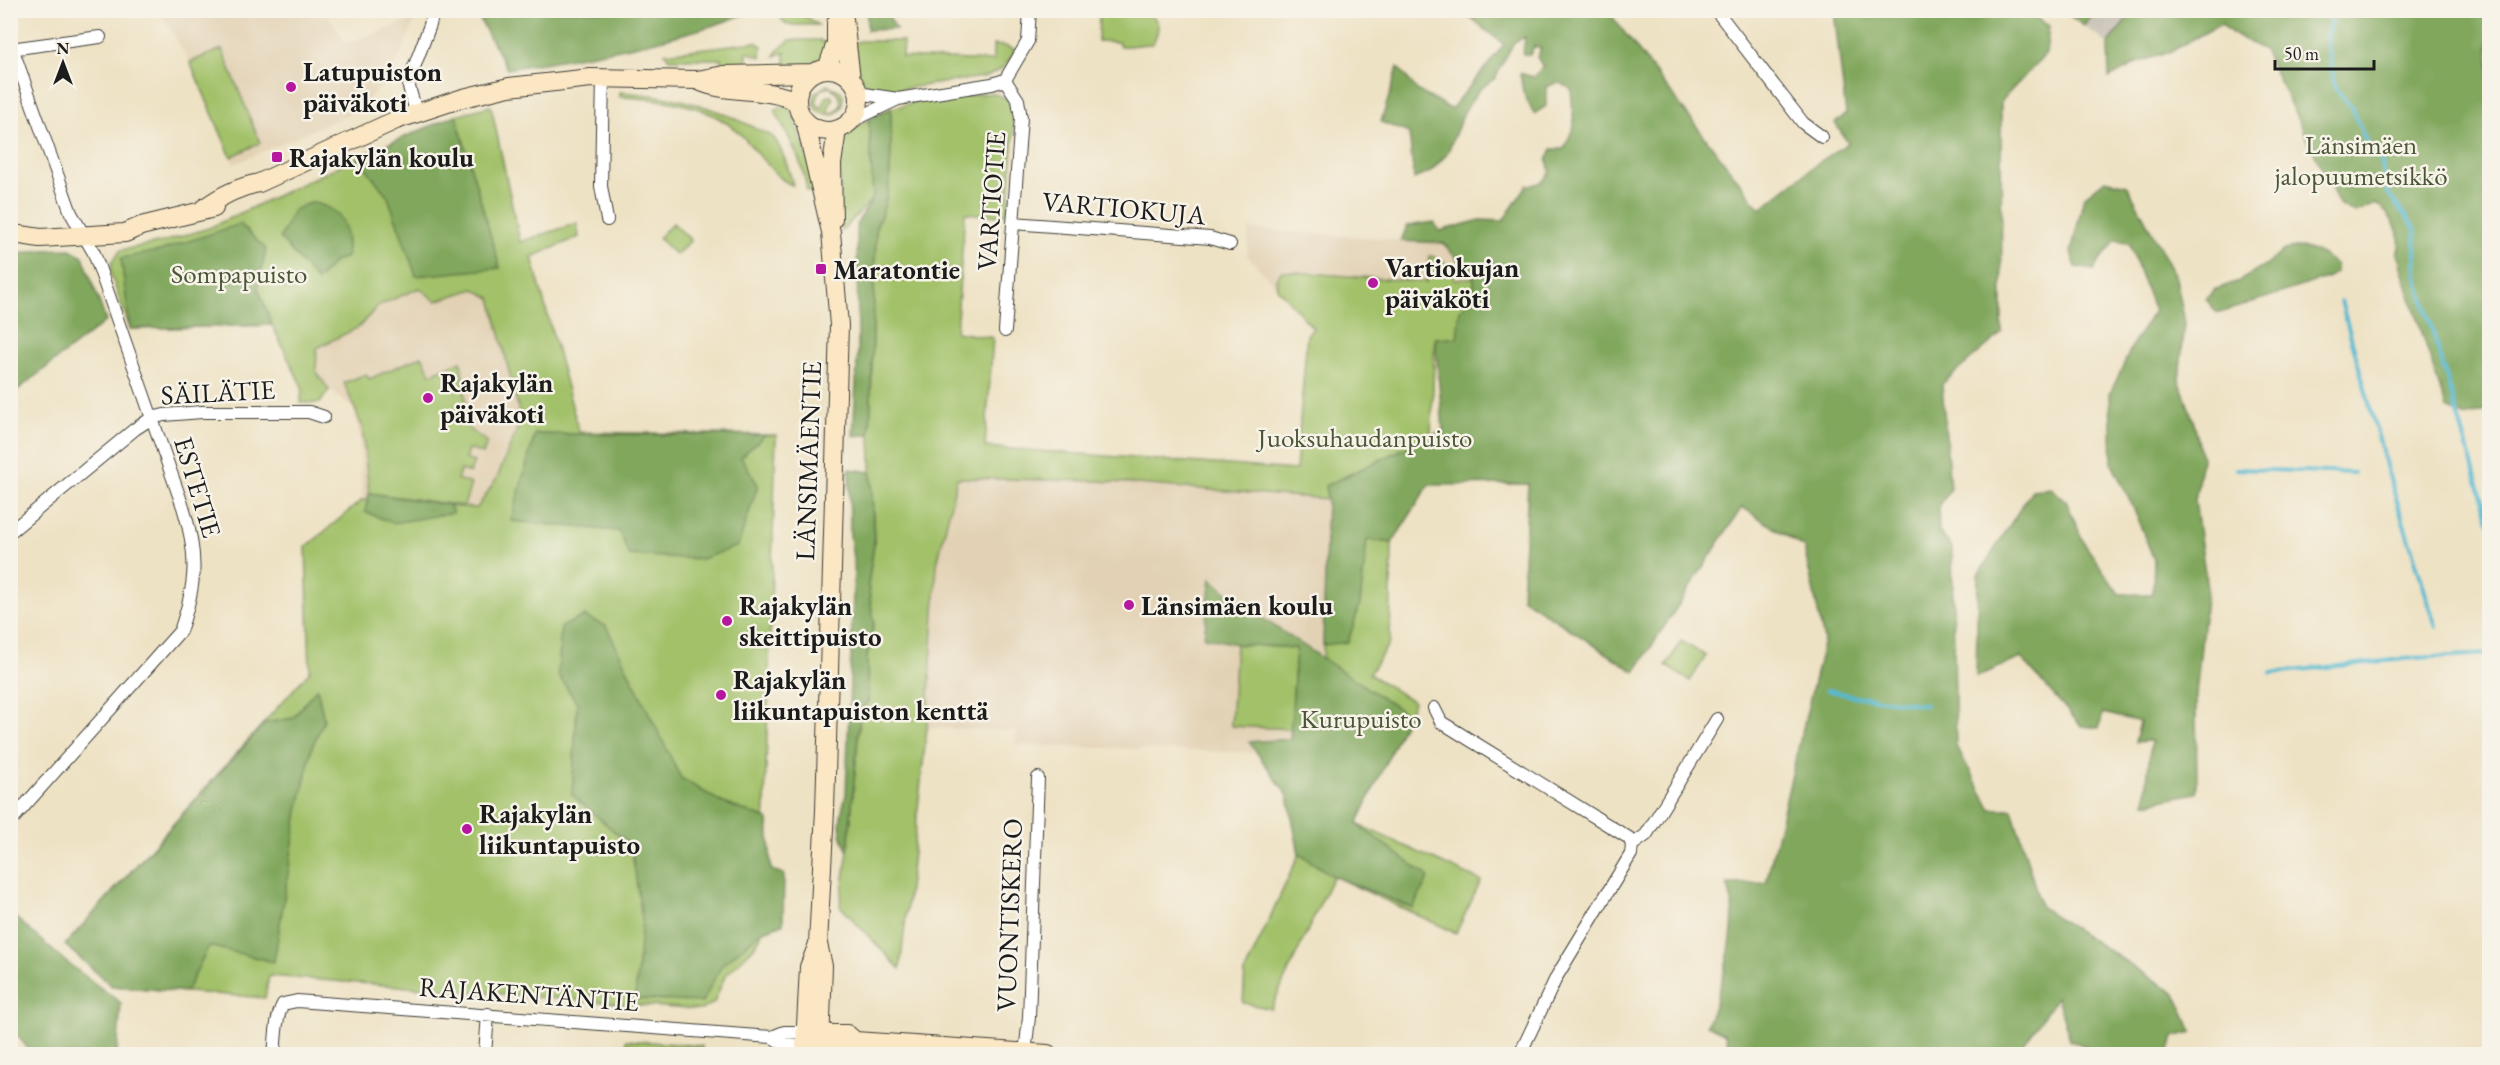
<svg xmlns="http://www.w3.org/2000/svg" width="2500" height="1065" font-family="'EB Garamond',serif">
<style>
.built{fill:#e2d1b4}
.industrial{fill:#cac3b8}
.green{fill:#a2c169;stroke:#5f6e42;stroke-width:1.5;fill-rule:evenodd}
.forest{fill:#81a75d;stroke:#4e623c;stroke-width:1.5}
.lines{fill:none;stroke-linecap:round;stroke-linejoin:round}
.stream{stroke:#54bad2;stroke-width:4}
.street-casing{stroke:#3c3a35;stroke-width:14}
.secondary-casing{stroke:#3c3a35;stroke-width:20}
.street{stroke:#fff;stroke-width:12}
.secondary{stroke:#fbe7c3;stroke-width:18}
.poi-dot{fill:#b5179e;stroke:#f7f3e8;stroke-width:2}
.labels{text-anchor:middle;dominant-baseline:central;stroke-width:5;stroke-linejoin:round;paint-order:stroke}
.poi-label{font-size:27px;font-weight:bold;fill:#1c1c1c;stroke:#f7f3e8;text-anchor:start}
.park-label{font-size:27px;fill:#4b5637;stroke:#f7f3e8}
.street-label{font-size:27px;fill:#1c1c1c;stroke:#f7f3e8}
</style>
<rect width="100%" height="100%" fill="#f7f3e8"/>
<filter id="ink" filterUnits="userSpaceOnUse"><feTurbulence type="fractalNoise" baseFrequency=".0167" numOctaves="2"/><feDisplacementMap in="SourceGraphic" scale="12" xChannelSelector="R" yChannelSelector="G"/><feConvolveMatrix kernelMatrix="1 2 1 2 8 2 1 2 1" color-interpolation-filters="sRGB"/></filter>
<filter id="wash" filterUnits="userSpaceOnUse"><feTurbulence type="fractalNoise" baseFrequency=".008" numOctaves="4" result="noise"/><feDisplacementMap in="SourceGraphic" scale="24" xChannelSelector="R" yChannelSelector="G"/><feGaussianBlur stdDeviation="1.35" result="paint"/><feColorMatrix in="noise" values="0 0 0 0 0 0 0 0 0 0 0 0 0 0 0 0 0 1.4 0 .05"/><feComposite in="paint" operator="in"/></filter>
<g filter="url(#wash)">
<rect width="100%" height="100%" fill="#eee2c4"/>
<path class="built" d="M249 10 325 11 346 44 416 18 392 75 358 110 234 164 190 62 161 14H219Z
M1249 229 1443 243 1474 278 1313 328 1247 255Z
M419 288 436 301 474 289 491 298 521 420 497 478 477 509 362 500 359 433 353 407 329 390 316 371 317 348 359 327 378 306Z
M957 478 1099 481 1327 499 1318 755 1016 745V731L927 728 937 564Z"/>
<path class="industrial" d="M2096 11H2134L2108 44 2084 26Z"/>
<path class="green" d="M783 11H801L804 15 818 25H787L782 20Z
M1099 11C1120 10 1176 4 1152 44 1141 44 1132 47 1120 46L1118 42 1098 41Z
M790 40H821V42H831C819 68 811 65 785 68V52L775 56 777 51Z
M860 41H903L902 57 993 61V45L1005 46 1015 50C1008 65 999 73 983 77L880 92C853 86 857 65 853 43Z
M755 42 762 46 761 57 747 52V69L722 67 721 59H669L665 53Z
M222 49 260 143 231 157 190 62Z
M827 85 841 91C846 101 843 110 832 115L818 112 813 103 815 93ZM830 87C837 91 841 96 841 105L834 113 829 112 828 109 833 99 831 95 826 97 821 108 816 103 820 90Z
M620 92C672 96 706 103 753 127 759 131 769 133 774 138 783 151 789 170 793 185 777 182 752 144 737 131 705 103 661 99 620 97Z
M992 93 1008 99 1014 110 1015 118 1008 211 1001 216 965 213 956 332 993 338 985 447 1296 470 1307 335 1313 328 1277 288 1276 278 1282 271 1426 282 1429 256C1442 258 1451 266 1454 279L1474 278 1473 299 1460 310 1458 338H1435L1429 485 1392 543 1390 642 1369 674 1414 702 1357 824 1481 881 1456 933 1333 876 1271 1009 1243 1003 1245 972 1319 811 1327 499 1099 481 957 478 937 564 927 728 900 969 840 906 848 851 860 714 868 701 867 657 874 623 868 585 874 544 870 434 876 227C895 191 890 147 891 108L926 100Z
M786 105 792 113 812 170 815 192 807 191C804 162 788 137 775 110Z
M491 106 520 242 577 223 579 237 532 257 579 432 776 435 761 936 754 947 725 976 714 1003 701 1010 269 976 265 998 112 986 65 945 310 671 306 547 362 500 477 508 497 478 521 420 491 298 474 289 436 301 419 288 378 306 359 327 317 348 316 371 329 390 320 403H301L302 387 272 325 130 329 111 275 112 261 121 250 163 242 209 228 358 157 456 115Z
M869 119 873 198 841 232 839 161 845 136Z
M673 223 691 240 676 255 658 238Z
M422 356 431 374 461 361 469 429 487 442 483 454 468 449 465 459 474 462 470 473 461 470 457 479 471 484 464 506 369 493 362 426 344 383 366 374 369 379Z
M1681 641 1706 656 1690 681 1666 666Z
M1236 644 1296 648 1291 729 1231 726Z
M626 1040 702 1046V1054H625Z"/>
<path class="forest" d="M2134 10 2489 11V410L2466 417 2446 408 2397 254C2405 237 2391 212 2375 204L2355 213 2339 204 2264 50 2232 33 2221 24 2169 52 2139 62 2109 78 2108 44Z
M159 11H249L219 14H161Z
M475 11H751C725 23 699 30 672 37 617 51 562 60 507 69Z
M867 11H886L896 29 867 30Z
M1463 11H1608L1760 209 1818 163 1848 143 1835 123 1846 114 1834 11H2024L2049 26 2046 54 2001 101 2002 333 1942 384 1950 490 1938 508 1939 532 1952 547 1956 746 1991 809H2012L2041 907 2176 994 2192 1032 2174 1037 2169 1054H2104L2070 1040 2057 997 2024 1044 2021 1054H1731L1725 1034 1707 1025C1721 988 1743 922 1727 884L1766 883 1824 640 1804 547 1742 507 1635 672 1522 598 1528 484 1429 485 1392 543 1367 540 1360 604 1348 642 1323 645 1327 499 1325 486 1443 430 1435 338H1457L1460 310 1473 298 1474 278 1443 243 1401 241 1407 226 1434 222 1439 231 1480 220 1503 221 1527 185C1538 185 1545 182 1550 171L1547 160 1552 149H1564L1574 126 1571 89 1559 82 1546 87V106L1534 114 1523 92 1520 73 1533 77 1543 67 1537 57 1541 49 1534 46 1530 55 1523 54 1525 37 1514 42 1495 78 1478 91 1464 112 1447 154 1430 172 1414 179 1409 133 1381 122 1398 67 1418 91 1451 109 1504 45Z
M2063 11H2096L2084 26Z
M891 108C890 147 895 191 876 227L870 434 853 436 858 348 857 223 873 198 869 119Z
M456 115 500 268 416 276 388 197 358 157Z
M2105 180 2127 185 2176 278 2185 323 2179 379 2195 426 2202 459 2195 500 2207 588 2196 695 2197 793 2145 803 2151 741 2135 742 2140 722 2103 713 2099 728 2081 726 2021 658 1976 677 1978 575 2032 490 2051 488 2066 501 2084 543 2119 594H2153L2154 560 2133 507 2112 464 2110 394 2135 340 2154 311 2129 243 2115 240 2093 270 2076 267 2071 253 2084 197Z
M311 202C346 210 347 225 347 257L335 261 317 281 280 238 294 210Z
M240 224 266 249 258 288 272 325 130 329 121 258 159 251Z
M2302 247 2322 254 2336 265V272L2329 277 2223 312H2216L2206 299 2214 290 2239 281 2267 265 2284 250Z
M70 249 83 256 106 321 11 395V255L41 250Z
M535 434 765 435 741 457 758 485 738 546 702 559 629 555 619 531 511 521Z
M849 469 871 472 874 544 868 585 874 623 867 657 868 701 860 714 848 851C836 831 840 816 846 795L854 566 850 536Z
M369 493 449 505 453 513 393 523 365 512Z
M1211 578 1235 600 1408 715 1357 824 1429 877 1413 908 1333 876 1299 854 1288 796 1249 742 1290 739 1296 648 1236 644 1204 637Z
M584 616 606 626 681 778 721 802 768 819 771 870 784 874 783 924 761 932 722 965 702 1002 635 999 642 919 631 846 572 795 577 703 558 675 561 627Z
M317 688 324 720 312 747 298 811 274 962 209 946 186 992 112 986 65 945 265 723 293 718Z
M10 913 65 961 121 1003 117 1054H32L11 1027Z"/>
<g class="lines">
<path class="stream" d="M2333 10 2327 38 2335 88 2351 107 2366 141 2380 156 2388 194 2415 228 2417 278 2490 525
M2341 301 2388 473 2436 627
M2236 469 2354 473
M2271 673 2414 658 2490 654
M1827 690 1853 696 1925 705"/>
</g>
</g>
<g filter="url(#ink)">
<g class="lines">
<defs>
<path id="street" d="M1716 10 1803 123 1822 137
M10 42 71 213 94 253 183 507C198 555 197 583 180 631L10 822
M10 49 100 37
M603 77 601 186 607 220
M858 93 898 99
M416 112 409 87 410 78 430 25 433 10
M852 121 898 99 992 84 1005 80 1028 41 1030 10
M1013 223 1210 238 1230 244
M1005 331 1021 118 1018 100 1005 80
M10 532 135 429 152 418 164 415 202 412H309L324 417
M1434 708 1441 722 1629 838 1632 845
M1632 845 1646 835 1717 719
M772 1037 784 1032H806
M274 1054C276 1038 275 1019 283 1004L297 1001 772 1037 784 1044 805 1045
M485 1054 488 1014
M1025 1054 1029 1017 1038 778
M1520 1054 1557 976 1631 854 1632 845"/>
<path id="secondary" d="M840 12 844 19 851 79
M797 100a31 31 0 1 1 62 0a31 31 0 1 1-62 0Z
M827 69 836 43V23
M697 80C728 96 765 85 797 102
M805 121 831 232 839 325 825 810 818 944 823 966 820 1046
M203 209C220 196 238 187 259 183L396 120 463 98 509 87 591 78 697 80 724 75 812 73
M833 219 832 164 837 130
M10 236 21 235 40 238 125 233 141 226 214 208
M818 944 809 967 805 1045 847 1047 855 1041
M806 1032 847 1034 855 1041 1048 1054"/>
</defs>
<use href="#street" class="street-casing"/>
<use href="#secondary" class="secondary-casing"/>
<use href="#street" class="street"/>
<use href="#secondary" class="secondary"/>
</g>
</g>
<g class="poi-dot">
<circle cx="291" cy="87" r="6"/>
<rect x="271" y="151" width="12" height="12" rx="3"/>
<rect x="815" y="263" width="12" height="12" rx="3"/>
<circle cx="1373" cy="283" r="6"/>
<circle cx="428" cy="398" r="6"/>
<circle cx="1129" cy="605" r="6"/>
<circle cx="727" cy="621" r="6"/>
<circle cx="721" cy="695" r="6"/>
<circle cx="467" cy="829" r="6"/>
</g>
<g class="labels">
<g class="poi-label">
<text x="303" y="71">Latupuiston<tspan x="303" dy="31">päiväkoti</tspan></text>
<text x="289" y="157">Rajakylän koulu</text>
<text x="1385" y="267">Vartiokujan<tspan x="1385" dy="31">päiväköti</tspan></text>
<text x="833" y="269">Maratontie</text>
<text x="440" y="382">Rajakylän<tspan x="440" dy="31">päiväkoti</tspan></text>
<text x="739" y="605">Rajakylän<tspan x="739" dy="31">skeittipuisto</tspan></text>
<text x="1141" y="605">Länsimäen koulu</text>
<text x="733" y="679">Rajakylän<tspan x="733" dy="31">liikuntapuiston kenttä</tspan></text>
<text x="479" y="813">Rajakylän<tspan x="479" dy="31">liikuntapuisto</tspan></text>
</g>
<g class="park-label">
<text x="2361" y="144">Länsimäen<tspan x="2361" dy="31">jalopuumetsikkö</tspan></text>
<text x="239" y="273">Sompapuisto</text>
<text x="1365" y="437">Juoksuhaudanpuisto</text>
<text x="1361" y="718">Kurupuisto</text>
</g>
<g class="street-label">
<text transform="translate(991 201) rotate(-86)">VARTIOTIE</text>
<text transform="translate(1124 208) rotate(5)">VARTIOKUJA</text>
<text transform="translate(218 392) rotate(-3)">SÄILÄTIE</text>
<text transform="translate(808 461) rotate(-88)">LÄNSIMÄENTIE</text>
<text transform="translate(198 487) rotate(73)">ESTETIE</text>
<text transform="translate(1009 915) rotate(-88)">VUONTISKERO</text>
<text transform="translate(529 994) rotate(4)">RAJAKENTÄNTIE</text>
</g>
</g>
<rect width="2500" height="1065" fill="none" stroke="#f7f3e8" stroke-width="36"/>
<g transform="translate(63 63)" stroke="#f7f3e8" stroke-width="4.5" paint-order="stroke">
<path d="M0-4.5L10 22L0 15L-10 22Z" fill="#1c1c1c"/>
<text y="-9" font-size="16" font-weight="bold" text-anchor="middle" fill="#1c1c1c">N</text>
</g>
<path d="M2275 60v9h99v-9" fill="none" stroke="#1c1c1c" stroke-width="3"/>
<text x="2284" y="60" font-size="18" fill="#1c1c1c" stroke="#f7f3e8" stroke-width="4.5" paint-order="stroke">50 m</text>
</svg>
